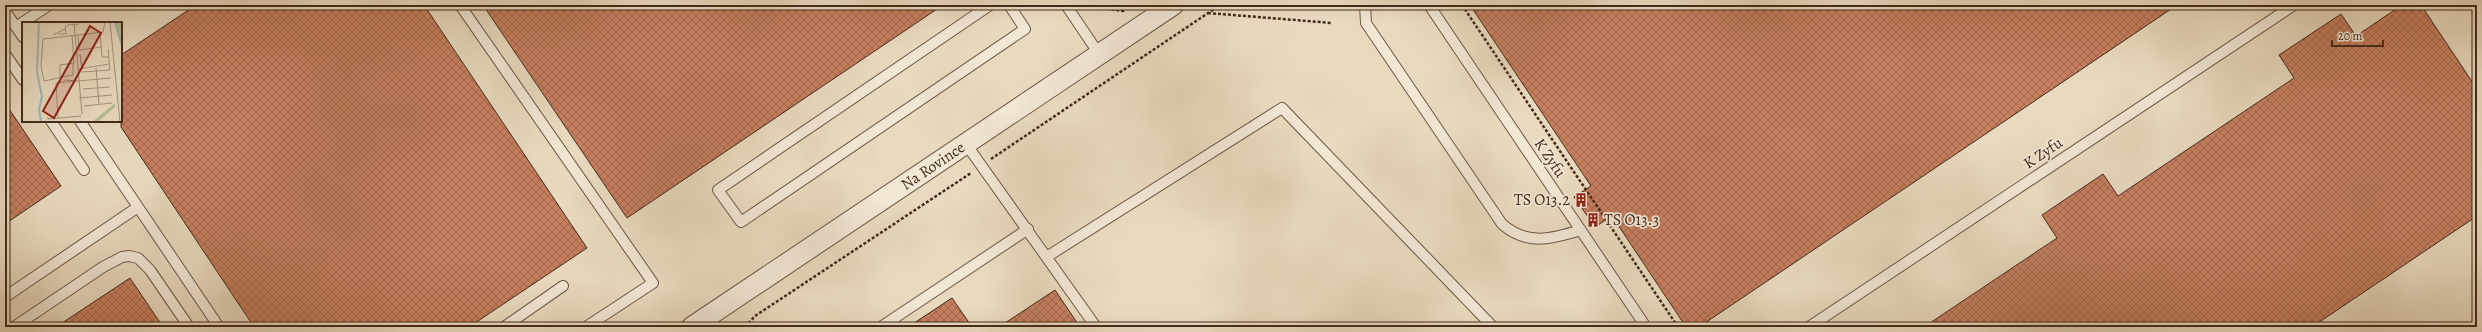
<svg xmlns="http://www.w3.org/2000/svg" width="2482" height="332" font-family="Alegreya,serif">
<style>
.building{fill:url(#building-cross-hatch);stroke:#442a1c}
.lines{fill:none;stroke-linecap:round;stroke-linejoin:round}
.lane-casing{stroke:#6d5645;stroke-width:12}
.street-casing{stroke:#6d5645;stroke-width:22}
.path{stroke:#442a1c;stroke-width:2.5;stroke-dasharray:3 2;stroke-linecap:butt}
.lane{stroke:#f1e7d5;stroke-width:10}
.street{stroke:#f1e7d5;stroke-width:20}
.labels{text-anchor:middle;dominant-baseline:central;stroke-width:3.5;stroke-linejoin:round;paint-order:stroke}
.street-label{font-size:16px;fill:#442a1c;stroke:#f1e7d5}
.poi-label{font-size:16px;fill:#442a1c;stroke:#f1e7d5;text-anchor:end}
.inset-river{fill:none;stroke:#9cb8bd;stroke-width:2}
.inset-road{fill:none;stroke:#a7947e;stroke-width:1}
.view{fill:#8f2418;fill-opacity:0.15;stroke:#8f2418;stroke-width:2}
.inset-edge{fill:none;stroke:#442a1c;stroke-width:2}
</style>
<defs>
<pattern id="building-cross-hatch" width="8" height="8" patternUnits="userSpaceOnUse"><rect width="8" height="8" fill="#c67f5f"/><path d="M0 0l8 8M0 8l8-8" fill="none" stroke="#a2684e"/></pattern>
</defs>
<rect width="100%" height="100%" fill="#e9dabf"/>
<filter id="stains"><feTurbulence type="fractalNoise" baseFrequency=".005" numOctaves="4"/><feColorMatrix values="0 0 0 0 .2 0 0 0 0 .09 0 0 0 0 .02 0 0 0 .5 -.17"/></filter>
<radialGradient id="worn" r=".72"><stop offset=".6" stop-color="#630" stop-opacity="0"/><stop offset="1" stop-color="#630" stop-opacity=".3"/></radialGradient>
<path class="building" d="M196 5H424L587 248 469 327H254L121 127V55Z
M483 5H943L627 218Z
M1470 5H2177L1699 327H1686L1612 216 1595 227 1574 197 1591 186Z
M2402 5H2421L2477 89V216L2312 327H1924L2057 238 2042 215 2103 174 2118 196 2294 78 2279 55 2341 14 2356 36Z
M5 103 61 186 5 224Z
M130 278 163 327H56Z
M1055 290 1080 327H999Z
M952 298 972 327H908Z"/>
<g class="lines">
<defs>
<path id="lane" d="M460 5 653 283 586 327
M990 5 718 190 741 222 1025 29 1009 5
M1066 5 1099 54
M1365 5 1366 23 1502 224C1527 246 1552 239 1581 230
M1429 5 1646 327
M5 11 23 37
M16 27 49 5
M5 54 23 80
M51 121 84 170
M80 121 219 327
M966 144 1096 327
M1048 256 1282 108 1493 327
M5 297 138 207
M14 327 103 267 122 257 129 256 138 258 150 270 189 327
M504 327 563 286
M881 327 1028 229
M1809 327 2294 5"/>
<path id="street" d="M692 327 1173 5"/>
</defs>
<use href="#lane" class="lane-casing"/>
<use href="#street" class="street-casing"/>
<path class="path" d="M1098 5 1100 8 1123 11 1132 5
M1462 5 1678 327
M1208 13 1332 23
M991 159 1220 5
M745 327 755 316 971 173"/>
<use href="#lane" class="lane"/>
<use href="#street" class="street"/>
</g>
<defs>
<symbol id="building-bare" viewBox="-9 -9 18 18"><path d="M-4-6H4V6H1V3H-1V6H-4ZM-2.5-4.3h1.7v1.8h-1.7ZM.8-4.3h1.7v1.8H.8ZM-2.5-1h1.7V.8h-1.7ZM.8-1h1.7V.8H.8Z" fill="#8f2418" stroke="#f1e7d5" stroke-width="2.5" paint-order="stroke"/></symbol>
</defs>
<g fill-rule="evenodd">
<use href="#building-bare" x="1571" y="190" width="20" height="20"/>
<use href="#building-bare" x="1583" y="210" width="20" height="20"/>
</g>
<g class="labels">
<g class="street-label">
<text transform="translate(2043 153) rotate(-34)">K Zyfu</text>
<text transform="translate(1550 158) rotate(56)">K Zyfu</text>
<text transform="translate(933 166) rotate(-34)">Na Rovince</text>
</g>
<g class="poi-label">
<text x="1570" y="200">TS O13.2</text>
<text x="1604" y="220" text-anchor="start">TS O13.3</text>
</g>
</g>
<g transform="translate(22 22)">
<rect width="100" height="100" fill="#e9dabf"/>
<path d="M94 0H100L99 22 94 8Z" fill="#b2c195"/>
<path d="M93 81V85L76 100H70Z" fill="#b2c195"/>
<path class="inset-river" d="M17 0 15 50 20 75 17 87 19 100M93 0 100 24"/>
<path class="inset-road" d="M52 0 60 92M88 0 98 100M78 11 80 35H87M36 12H44L43 5 46 3 57 2M31 13 43 7M50 13 52 42M56 13 57 28 79 25M86 27 88 48M51 42V53L22 59 19 44 21 17 81 10 83 0M60 45 58 32 60 47M74 46 77 82M57 47 87 42M60 50 88 48M38 56V43L52 41M41 60 43 58 55 59M61 67 88 65M57 76 90 73M62 84 90 81M26 95V97L59 94M36 96 34 61 89 56"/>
<path class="view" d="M68 4 79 11 32 96 21 89Z"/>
<rect width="100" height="100" class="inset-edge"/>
</g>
<rect width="2482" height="332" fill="none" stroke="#e9dabf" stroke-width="20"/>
<rect x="6" y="6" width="2470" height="320" fill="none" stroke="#442a1c" stroke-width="2"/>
<rect x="10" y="10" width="2462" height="312" fill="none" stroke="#442a1c"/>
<path d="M2332 40v6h51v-6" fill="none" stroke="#442a1c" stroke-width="2"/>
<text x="2338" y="40" font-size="12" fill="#442a1c" stroke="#f1e7d5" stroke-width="3" paint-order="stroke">20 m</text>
<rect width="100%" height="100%" filter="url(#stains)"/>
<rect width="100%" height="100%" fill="url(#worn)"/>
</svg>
